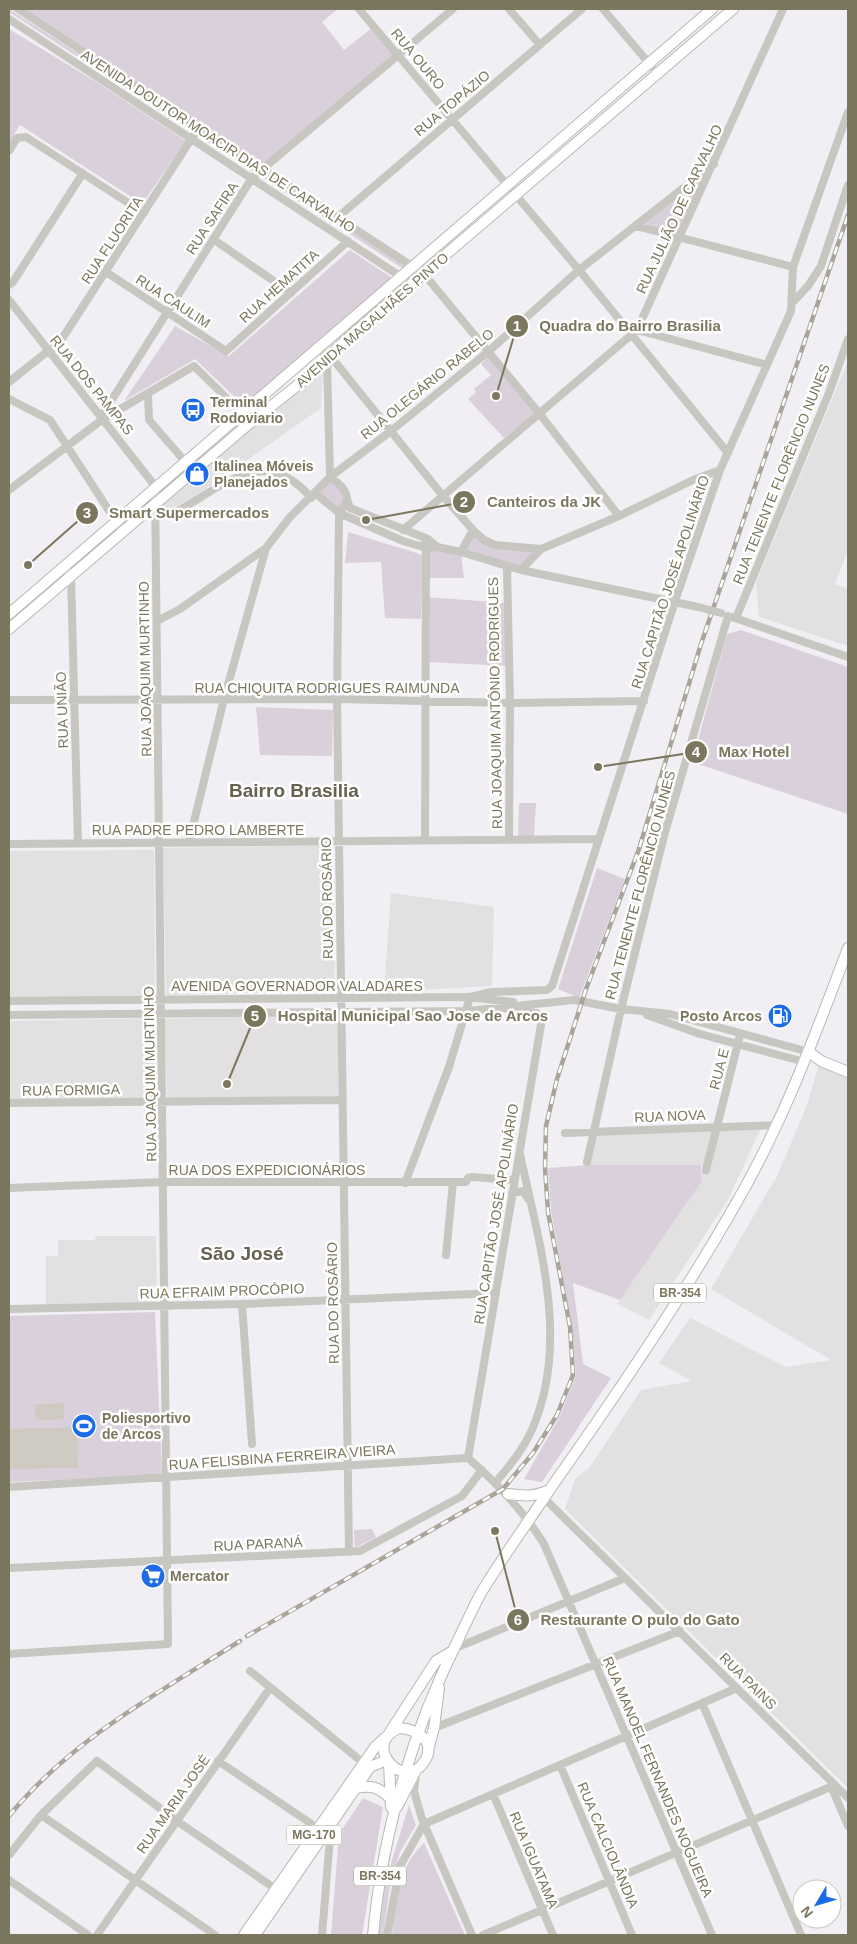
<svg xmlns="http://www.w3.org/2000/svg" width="857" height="1944" font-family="Helvetica,sans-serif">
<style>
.built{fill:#e2e0e1}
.green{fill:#dad0db}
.water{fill:#cfcbc2}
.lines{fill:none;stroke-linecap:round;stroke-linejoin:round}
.major-casing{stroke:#b9b8b1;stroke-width:12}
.minor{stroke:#c7c6c0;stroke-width:8}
.major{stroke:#fff;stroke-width:10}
.rail-casing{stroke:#a8a69b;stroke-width:4.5}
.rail{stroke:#fff;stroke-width:2.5;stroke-dasharray:8;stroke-linecap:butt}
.minor-bridge{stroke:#c7c6c0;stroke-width:8}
.labels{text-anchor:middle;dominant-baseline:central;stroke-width:5;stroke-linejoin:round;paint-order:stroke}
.shield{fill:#fff;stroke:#a3a08e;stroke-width:1}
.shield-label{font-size:12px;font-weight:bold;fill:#7b775e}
.street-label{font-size:14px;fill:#7b775e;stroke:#fff}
.poi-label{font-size:14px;font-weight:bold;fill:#7b775e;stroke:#fff;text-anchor:start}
.district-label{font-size:19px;font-weight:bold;fill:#666250;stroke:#fff}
.leader{fill:none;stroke:#7b775e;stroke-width:2}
.callout-dot{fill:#7b775e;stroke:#fff;stroke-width:2}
.mark-label{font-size:15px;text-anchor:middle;font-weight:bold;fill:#fff}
.callout-label{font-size:15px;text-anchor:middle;font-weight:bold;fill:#7b775e;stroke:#fff;stroke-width:5;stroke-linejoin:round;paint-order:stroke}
</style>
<rect width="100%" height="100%" fill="#f1eff4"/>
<path class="built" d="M848 361V550L835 584 848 589V646L759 617 756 582Z
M323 369 321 408 216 482 171 511 161 512 160 505Z
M332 845 335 991 166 995 163 848Z
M154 850 155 997H9V851Z
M391 893 494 907 492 986 384 992Z
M338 1014V1096L167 1099 165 1019Z
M154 1018V1098L9 1100V1021Z
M819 1064 848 1076V1788L565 1509 575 1479 589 1468 641 1390 692 1381 659 1363 690 1318 786 1367 831 1360 711 1289 778 1174 807 1105Z
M761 1128 729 1198 649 1320 617 1304 702 1181V1171H710L718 1131Z
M713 1131 703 1167 701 1165H589L594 1134Z
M96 1236H156L157 1303 46 1304V1256H58V1240H95Z"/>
<path class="green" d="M9 9 257 168 254 172 9 12Z
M24 9H338L322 22 344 50 372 28 394 54 265 165 163 101Z
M9 29 95 81 186 141 142 204 20 125 9 143Z
M714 164 679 237 636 226Z
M265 172 406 265 402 268 262 177Z
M350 250 395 280 243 405 195 359 124 401 175 326 229 356Z
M489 356 534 413 504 438 468 399 476 392 474 389 491 375 481 364Z
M330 477 346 498 339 513 315 493Z
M473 530 486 541 541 549 521 570 461 553 464 578H426V548L461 552Z
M348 532 423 555 421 619 385 618 381 562 345 563Z
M426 597 508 603 510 666 425 662Z
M741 630 848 667V814L692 762 727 634Z
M256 707 333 710 332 756 260 755Z
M519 803H536L534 836H518Z
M597 868 625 879 579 998 558 989Z
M589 1165H701L702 1181 620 1300 573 1283 583 1364 611 1378 542 1482 524 1479 560 1416 576 1374 571 1326 551 1210 548 1168Z
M155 1312 162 1475 9 1482V1316Z
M372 1529 376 1537 355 1548 354 1530Z
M363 1798 383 1807 362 1935H331L339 1834Z
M409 1805 416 1825 400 1852 390 1887 383 1935H377L384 1886Z
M424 1843 465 1935H392C395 1902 398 1867 424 1843Z"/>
<path class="water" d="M64 1403V1419L36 1420 35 1404Z
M77 1427 78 1468 9 1469V1429Z"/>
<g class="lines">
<defs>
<path id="major" d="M9 614 712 9
M9 629 251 422 327 362 330 355 354 333 733 9
M809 1052 821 1061 848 1072
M508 1494C524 1496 534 1497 549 1490
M399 1728C417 1729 438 1742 424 1762 404 1793 360 1744 399 1728Z
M390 1732 436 1661 451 1652
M428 1750 434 1728 439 1688
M389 1763 391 1807
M356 1788C372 1785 378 1787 390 1798
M397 1807 416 1770
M244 1935 375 1747 386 1737
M255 1935 370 1767 387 1760
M373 1935C383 1830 412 1732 459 1638 466 1623 473 1608 481 1593 504 1555 530 1519 555 1482 617 1394 681 1300 734 1207 782 1125 815 1036 848 948"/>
</defs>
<use href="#major" class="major-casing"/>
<path class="minor" d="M18 9 424 274 539 413 619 516
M359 9 579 270 728 453
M509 9 540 45
M603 9 658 74
M9 19 412 284
M9 151 17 138 26 137 144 213
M338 217 582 9
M636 226 793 267
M213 239 291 293
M106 272 226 351 348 241
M9 285 13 282 83 173
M9 300 155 486 168 1644 9 1654
M793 302 808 286 821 266 848 185
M637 330 767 365
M319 345 327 362 330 477C344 487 355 497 339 513L337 699 349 1552
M328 353 443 496 473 530 461 552
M9 382 48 351 58 345 199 127
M9 399 50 420 119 526
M101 417 252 178 453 9
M189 466 149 420 148 393 194 366 251 422
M9 490 103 419 148 393
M347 499 350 508 428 539 437 547
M156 517C175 516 182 508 198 499 239 473 274 453 311 498L315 493 339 513 403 541 426 548 437 547 461 552 521 570 698 607
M403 530 637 330 783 9
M473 530 484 540 495 545 541 549 619 516 693 480 720 470
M424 538 426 548 425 840
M64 566 71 576 78 843
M507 566 510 703 509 840
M521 570 541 549
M732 617 848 657
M736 618 829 393 848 339
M157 621 180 609 266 548 290 517 330 477 391 431 489 351 579 270 714 164
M9 700 337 699 510 703 644 701
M189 842 224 699 266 548
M9 844 598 839
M9 1001 468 997 513 1002
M9 1015 468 1011 574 1000 621 1009 670 1014 809 1052
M647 1015 700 1034 805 1062
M9 1103 343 1100
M565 1133 777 1125
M587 1162 621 1009 664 836 728 616
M706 1170 739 1039
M405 1183 449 1067 470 997 491 992 547 990 552 986 675 601 720 470 791 311 793 267 848 112
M9 1188 164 1182H466L468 1178 472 1177 514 1180
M512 1193 523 1191 528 1199
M446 1255 453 1182
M242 1304 252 1444
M9 1309 242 1304 496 1293
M468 1458 542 1019 537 1013 507 1009
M496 1482C511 1464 527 1445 535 1422 569 1337 538 1239 520 1154
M9 1487 468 1458C498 1484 523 1510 544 1544L712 1935
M544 1498 848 1798
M9 1568 360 1551 462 1496 482 1470
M453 1649 625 1578
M250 1671 366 1765
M702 1703 801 1935
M434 1728 680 1631
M218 1761 322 1831
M560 1765 632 1935
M416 1774 414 1791 422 1819 472 1935
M831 1786 848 1826
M493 1794 553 1935
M41 1815 215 1935
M9 1855 41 1815 97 1761 177 1821 280 1892
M9 1880 88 1935
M97 1935 270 1688
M322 1935 331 1826
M387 1935 400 1866 424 1824 737 1688
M483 1935 835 1785"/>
<use href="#major" class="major"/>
<defs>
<path id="rail" d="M247 1636 503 1489 533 1453 557 1415 573 1375 570 1327 548 1212 545 1168 546 1126 557 1079 586 989 639 849 701 644 848 215
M9 1816C71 1740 158 1693 240 1641"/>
</defs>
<use href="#rail" class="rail-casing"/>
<use href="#rail" class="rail"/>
<path class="minor-bridge" d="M698 607 721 613"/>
</g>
<defs>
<symbol id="bus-disc" viewBox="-11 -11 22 22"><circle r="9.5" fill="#1c6be7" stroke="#fff"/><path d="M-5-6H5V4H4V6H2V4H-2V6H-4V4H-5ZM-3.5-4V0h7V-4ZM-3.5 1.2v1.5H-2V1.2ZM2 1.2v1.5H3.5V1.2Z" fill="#fff"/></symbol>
<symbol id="shop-disc" viewBox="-11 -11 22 22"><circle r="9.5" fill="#1c6be7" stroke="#fff"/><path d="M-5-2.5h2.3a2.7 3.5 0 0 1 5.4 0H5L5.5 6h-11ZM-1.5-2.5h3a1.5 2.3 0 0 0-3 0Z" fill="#fff"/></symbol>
<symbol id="fuel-disc" viewBox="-11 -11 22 22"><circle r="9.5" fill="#1c6be7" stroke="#fff"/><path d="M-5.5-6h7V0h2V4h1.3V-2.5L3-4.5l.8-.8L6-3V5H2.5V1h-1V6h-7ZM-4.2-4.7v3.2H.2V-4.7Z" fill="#fff"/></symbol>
<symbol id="stadium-disc" viewBox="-11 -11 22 22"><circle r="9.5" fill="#1c6be7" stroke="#fff"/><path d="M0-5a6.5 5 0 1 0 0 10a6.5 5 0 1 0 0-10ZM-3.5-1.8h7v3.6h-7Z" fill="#fff"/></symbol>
<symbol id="supermarket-disc" viewBox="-11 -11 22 22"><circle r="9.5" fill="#1c6be7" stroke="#fff"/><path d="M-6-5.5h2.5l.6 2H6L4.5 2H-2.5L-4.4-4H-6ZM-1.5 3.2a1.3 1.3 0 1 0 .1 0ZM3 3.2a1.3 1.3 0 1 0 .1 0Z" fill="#fff"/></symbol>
</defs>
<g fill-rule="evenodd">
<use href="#bus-disc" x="179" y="396" width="28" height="28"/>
<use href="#shop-disc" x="183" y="460" width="28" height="28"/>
<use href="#fuel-disc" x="766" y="1002" width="28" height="28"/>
<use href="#stadium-disc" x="70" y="1412" width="28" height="28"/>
<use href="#supermarket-disc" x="139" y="1562" width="28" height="28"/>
</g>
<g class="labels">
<g class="shield">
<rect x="654" y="1283.5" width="52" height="19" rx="4"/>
<rect x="286.5" y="1825.5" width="55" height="19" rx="4"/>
<rect x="354" y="1866.5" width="52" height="19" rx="4"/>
</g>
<g class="shield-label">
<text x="680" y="1293">BR-354</text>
<text x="314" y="1835">MG-170</text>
<text x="380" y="1876">BR-354</text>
</g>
<g class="street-label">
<text transform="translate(418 59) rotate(50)">RUA OURO</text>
<text transform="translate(452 103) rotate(-40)">RUA TOPÁZIO</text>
<text transform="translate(218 141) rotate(33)">AVENIDA DOUTOR MOACIR DIAS DE CARVALHO</text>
<text transform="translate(679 209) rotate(-65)">RUA JULIÃO DE CARVALHO</text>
<text transform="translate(212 218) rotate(-57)">RUA SAFIRA</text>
<text transform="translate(112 240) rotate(-57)">RUA FLUORITA</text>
<text transform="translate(279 286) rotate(-42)">RUA HEMATITA</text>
<text transform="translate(173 301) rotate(33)">RUA CAULIM</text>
<text transform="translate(372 320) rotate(-41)">AVENIDA MAGALHÃES PINTO</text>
<text transform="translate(427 384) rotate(-39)">RUA OLEGÁRIO RABELO</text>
<text transform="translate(92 385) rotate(51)">RUA DOS PAMPAS</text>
<text transform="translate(781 474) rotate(-68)">RUA TENENTE FLORÊNCIO NUNES</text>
<text transform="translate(670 582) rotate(-72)">RUA CAPITÃO JOSÉ APOLINÁRIO</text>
<text transform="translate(145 669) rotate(-91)">RUA JOAQUIM MURTINHO</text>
<text x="327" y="688">RUA CHIQUITA RODRIGUES RAIMUNDA</text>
<text transform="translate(495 703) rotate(-91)">RUA JOAQUIM ANTÔNIO RODRIGUES</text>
<text transform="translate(62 710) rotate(-92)">RUA UNIÃO</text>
<text x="198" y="830">RUA PADRE PEDRO LAMBERTE</text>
<text transform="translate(640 885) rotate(-75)">RUA TENENTE FLORÊNCIO NUNES</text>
<text transform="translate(327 898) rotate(-91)">RUA DO ROSÁRIO</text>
<text x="297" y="986">AVENIDA GOVERNADOR VALADARES</text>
<text transform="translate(719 1069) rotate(-76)">RUA E</text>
<text transform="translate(150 1074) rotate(-91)">RUA JOAQUIM MURTINHO</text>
<text transform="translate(71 1090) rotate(-1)">RUA FORMIGA</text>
<text transform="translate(670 1116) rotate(-2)">RUA NOVA</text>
<text x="267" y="1170">RUA DOS EXPEDICIONÁRIOS</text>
<text transform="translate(496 1214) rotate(-81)">RUA CAPITÃO JOSÉ APOLINÁRIO</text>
<text transform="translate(222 1291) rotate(-2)">RUA EFRAIM PROCÓPIO</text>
<text transform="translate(333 1303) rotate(-91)">RUA DO ROSÁRIO</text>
<text transform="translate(282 1457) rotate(-4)">RUA FELISBINA FERREIRA VIEIRA</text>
<text transform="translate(258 1544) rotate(-3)">RUA PARANÁ</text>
<text transform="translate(748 1681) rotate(45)">RUA PAINS</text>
<text transform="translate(658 1777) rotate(67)">RUA MANOEL FERNANDES NOGUEIRA</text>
<text transform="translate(173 1804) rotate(-55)">RUA MARIA JOSÉ</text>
<text transform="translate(608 1845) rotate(67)">RUA CALCIOLÂNDIA</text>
<text transform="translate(534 1860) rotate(67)">RUA IGUATAMA</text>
</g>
<g class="poi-label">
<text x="210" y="402">Terminal<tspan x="210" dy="16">Rodoviario</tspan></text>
<text x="214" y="466">Italinea Móveis<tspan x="214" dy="16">Planejados</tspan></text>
<text x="762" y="1016" text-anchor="end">Posto Arcos</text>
<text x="102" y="1418">Poliesportivo<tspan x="102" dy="16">de Arcos</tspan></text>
<text x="170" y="1576">Mercator</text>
</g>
<g class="district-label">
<text x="294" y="790">Bairro Brasilia</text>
<text x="242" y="1253">São José</text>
</g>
</g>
<path class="leader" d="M496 396L517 326M366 520L464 502M28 565L87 513M598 767L696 752M227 1084L255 1016M495 1531L518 1620"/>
<g class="callout-dot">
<circle cx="496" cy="396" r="5"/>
<circle cx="366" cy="520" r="5"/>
<circle cx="28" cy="565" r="5"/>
<circle cx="598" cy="767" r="5"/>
<circle cx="227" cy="1084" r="5"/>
<circle cx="495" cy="1531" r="5"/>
<circle cx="517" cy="326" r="12"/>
<circle cx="464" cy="502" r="12"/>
<circle cx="87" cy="513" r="12"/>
<circle cx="696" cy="752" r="12"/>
<circle cx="255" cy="1016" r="12"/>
<circle cx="518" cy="1620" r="12"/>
</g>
<g class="mark-label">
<text x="517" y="331">1</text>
<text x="464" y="507">2</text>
<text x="87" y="518">3</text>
<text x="696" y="757">4</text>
<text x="255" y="1021">5</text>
<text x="518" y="1625">6</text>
</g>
<g class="callout-label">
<text x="630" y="331">Quadra do Bairro Brasilia</text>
<text x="544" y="507">Canteiros da JK</text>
<text x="189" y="518">Smart Supermercados</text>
<text x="754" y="757">Max Hotel</text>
<text x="413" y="1021">Hospital Municipal Sao Jose de Arcos</text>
<text x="640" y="1625">Restaurante O pulo do Gato</text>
</g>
<rect width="857" height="1944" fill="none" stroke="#7b775e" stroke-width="20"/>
<g transform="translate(817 1904) rotate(232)"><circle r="24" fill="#ffffff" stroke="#cac9bf"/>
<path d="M0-4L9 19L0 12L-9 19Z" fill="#1c6be7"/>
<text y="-8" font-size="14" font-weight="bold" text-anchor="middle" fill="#7b775e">N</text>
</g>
</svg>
